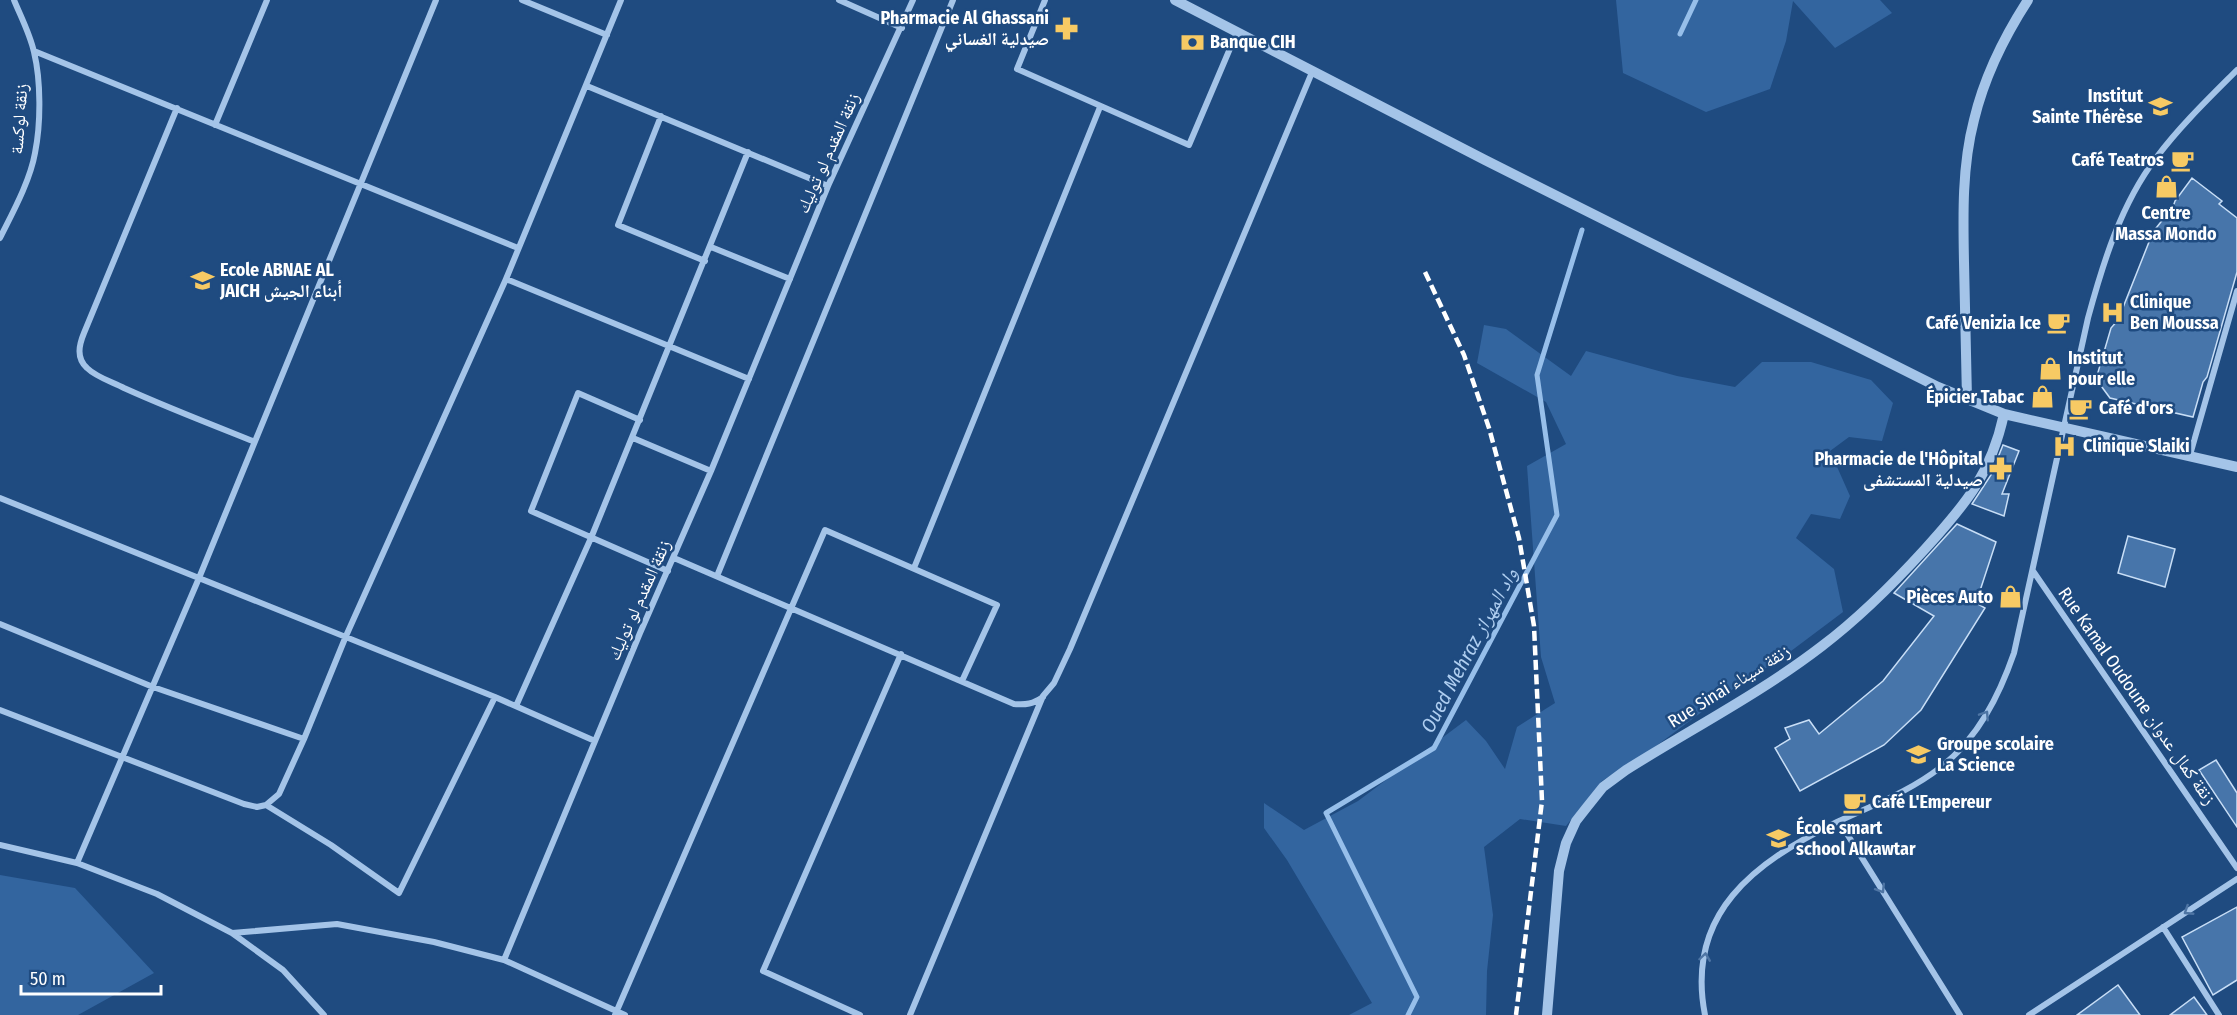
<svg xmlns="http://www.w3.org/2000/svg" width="2237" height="1015" font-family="'Fira Sans Condensed','Noto Naskh Arabic',sans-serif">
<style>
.green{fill:#33659f}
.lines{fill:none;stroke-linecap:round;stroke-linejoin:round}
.stream{stroke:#97bfea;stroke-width:5}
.building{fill:#4775aa;stroke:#c8def6;stroke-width:1.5}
.minor{stroke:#a4c4e8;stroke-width:6}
.tertiary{stroke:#a4c4e8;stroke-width:10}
.rail{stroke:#fff;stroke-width:4.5;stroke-dasharray:10 4.5;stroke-linecap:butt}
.oneway{stroke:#4e75a4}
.labels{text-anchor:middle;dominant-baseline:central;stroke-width:5;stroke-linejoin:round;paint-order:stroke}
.poi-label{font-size:18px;font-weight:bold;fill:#fff;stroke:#1f4b80;text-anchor:start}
.street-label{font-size:18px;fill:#fff;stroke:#1f4b80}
.water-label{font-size:20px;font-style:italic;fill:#afcef0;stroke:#1f4b80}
</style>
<rect width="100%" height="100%" fill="#1f4b80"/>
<path class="green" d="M1616 0H1880L1892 13 1835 48 1793 1 1786 41 1770 89 1706 112 1623 73Z
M1484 325 1506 329 1571 376 1586 351 1677 376 1735 387 1762 362H1811L1871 380 1893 403 1882 441 1849 437 1830 451 1850 496 1840 519 1811 514 1796 538 1834 569 1843 612 1783 657 1730 691 1652 749 1602 781 1566 826 1520 819 1484 847 1493 915 1487 971 1486 1015H1349L1372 1003 1287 860 1264 828V803L1304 830 1358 801 1466 720 1486 741 1505 769 1517 727 1555 703 1541 657 1527 466 1566 444 1546 402 1477 363Z
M0 875 75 888 154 973 78 1015H0Z"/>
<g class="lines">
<path class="stream" d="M1680 34 1696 0
M1408 1015 1417 997 1326 813 1434 748 1557 515 1537 375 1582 230"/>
</g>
<path class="building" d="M2192 178 2222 201 2219 204 2237 218V272L2207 377 2203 382 2193 417 2110 398 2096 379 2111 328 2118 320 2153 232 2164 218 2171 213 2175 201Z
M2003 445 2019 451 2002 494H2009L2004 516 1972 504 1991 475Z
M1957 524 1996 542 1976 603 1985 608 1921 710 1884 745 1800 791 1775 748 1790 739 1785 728 1809 720 1819 734 1883 681 1934 616 1894 593Z
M2128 536 2175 549 2165 587 2118 573Z
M2216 760 2237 793V827L2199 770Z
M2237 907V980L2213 995 2182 937Z
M2118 985 2140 1015H2077Z
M2194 997 2207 1015H2170Z"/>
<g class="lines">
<path class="minor" d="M522 0 607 35
M839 0 902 28
M1045 0 1017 69 1189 145 1237 32
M34 51 518 248
M587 86 828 186
M177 108 84 333C79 345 76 358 87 368 96 377 112 382 124 388 166 407 210 424 253 441
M661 116 618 225 705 261
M215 125 267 0
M0 238C13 212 30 181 35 153 41 123 41 81 34 52 30 34 21 17 14 0
M711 247 790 279
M506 279 749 379
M640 420 578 393 531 511 668 571
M633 438 711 471
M2190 455 2237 291
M0 498 495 697 595 741
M674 558 1014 704C1026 705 1033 704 1043 697
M914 568 1100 107
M2033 571 2237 868
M717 576 953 0
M0 624 153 687 304 739
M516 706 591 538 748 152
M0 710 244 804 257 807 266 805 331 845 399 893 495 697
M266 805 279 794 304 739 346 636 506 279 621 0
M1839 821 1960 1015
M0 845 77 863 157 894 232 933 283 970 324 1015
M77 863 199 578 436 0
M2163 927 2219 1015
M232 933 337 924 434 942 504 960 625 1015
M504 960 640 633 711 471 828 186 913 0
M615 1015 825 530 997 605 962 681
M860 1015 763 971 901 654
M910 1015 1043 696 1054 683 1070 649 1313 70
M1705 1015C1685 913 1755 862 1837 822 1873 805 1909 792 1941 767 1978 738 1999 696 2014 653L2088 318C2103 263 2121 204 2156 158 2180 126 2209 98 2237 70
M2029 1015 2237 879"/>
<path class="tertiary" d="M1175 0 1485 160 1938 387 2004 414 2237 467
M1967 399C1966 353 1965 307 1964 262 1963 215 1962 166 1974 120 1984 78 2004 37 2028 0
M1547 1015 1559 871 1566 843 1576 821 1587 807 1603 787 1626 770C1691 729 1761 693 1822 646 1859 618 1894 583 1925 549 1966 504 1991 474 2004 414"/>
<path class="rail" d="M1425 272 1464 355 1489 428 1519 538 1534 626 1542 801 1516 1015"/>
</g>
<defs><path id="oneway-chevron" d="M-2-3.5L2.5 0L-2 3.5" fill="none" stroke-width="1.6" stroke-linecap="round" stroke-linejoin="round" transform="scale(1.5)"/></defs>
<g class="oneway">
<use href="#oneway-chevron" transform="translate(1985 715) rotate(-57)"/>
<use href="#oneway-chevron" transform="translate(1881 889) rotate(58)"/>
<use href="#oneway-chevron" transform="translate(2188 911) rotate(147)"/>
<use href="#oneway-chevron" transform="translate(1705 957) rotate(-82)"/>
</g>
<defs>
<symbol id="pharmacy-bare" viewBox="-9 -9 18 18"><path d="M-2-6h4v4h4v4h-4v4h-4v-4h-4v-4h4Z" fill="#f7ca64" stroke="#1f4b80" stroke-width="2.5" paint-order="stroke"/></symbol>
<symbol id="bank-bare" viewBox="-9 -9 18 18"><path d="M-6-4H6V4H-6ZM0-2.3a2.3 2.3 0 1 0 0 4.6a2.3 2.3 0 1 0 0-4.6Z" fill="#f7ca64" stroke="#1f4b80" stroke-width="2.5" paint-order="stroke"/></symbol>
<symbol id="school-bare" viewBox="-9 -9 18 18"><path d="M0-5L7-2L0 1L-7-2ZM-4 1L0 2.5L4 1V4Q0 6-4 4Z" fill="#f7ca64" stroke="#1f4b80" stroke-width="2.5" paint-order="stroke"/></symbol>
<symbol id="cafe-bare" viewBox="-9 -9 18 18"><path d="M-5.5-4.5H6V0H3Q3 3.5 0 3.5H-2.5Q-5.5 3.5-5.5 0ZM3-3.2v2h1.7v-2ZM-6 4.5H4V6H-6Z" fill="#f7ca64" stroke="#1f4b80" stroke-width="2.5" paint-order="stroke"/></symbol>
<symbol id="shop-bare" viewBox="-9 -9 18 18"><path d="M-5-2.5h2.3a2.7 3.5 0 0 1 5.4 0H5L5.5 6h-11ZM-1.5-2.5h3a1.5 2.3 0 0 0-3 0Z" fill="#f7ca64" stroke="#1f4b80" stroke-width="2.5" paint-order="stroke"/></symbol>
<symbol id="hospital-bare" viewBox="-9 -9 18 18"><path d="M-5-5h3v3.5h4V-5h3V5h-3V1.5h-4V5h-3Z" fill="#f7ca64" stroke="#1f4b80" stroke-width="2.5" paint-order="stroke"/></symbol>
</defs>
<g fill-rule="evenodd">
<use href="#pharmacy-bare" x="1050" y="12" width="33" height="33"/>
<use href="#bank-bare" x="1176" y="26" width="33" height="33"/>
<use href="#school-bare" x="2144" y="90" width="33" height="33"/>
<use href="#cafe-bare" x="2166" y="144" width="33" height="33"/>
<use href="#shop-bare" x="2150" y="170" width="33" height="33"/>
<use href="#school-bare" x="186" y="264" width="33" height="33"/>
<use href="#hospital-bare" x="2096" y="296" width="33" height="33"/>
<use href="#cafe-bare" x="2042" y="306" width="33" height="33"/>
<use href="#shop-bare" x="2034" y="352" width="33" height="33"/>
<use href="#shop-bare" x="2026" y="380" width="33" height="33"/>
<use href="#cafe-bare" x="2064" y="392" width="33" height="33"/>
<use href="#hospital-bare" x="2048" y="430" width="33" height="33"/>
<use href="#pharmacy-bare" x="1984" y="452" width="33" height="33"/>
<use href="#shop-bare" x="1994" y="580" width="33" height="33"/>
<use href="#school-bare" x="1902" y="738" width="33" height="33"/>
<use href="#cafe-bare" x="1838" y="786" width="33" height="33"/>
<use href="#school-bare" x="1762" y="822" width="33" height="33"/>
</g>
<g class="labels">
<g class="poi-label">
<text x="1049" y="18" text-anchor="end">Pharmacie Al Ghassani<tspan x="1049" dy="21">صيدلية الغساني</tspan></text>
<text x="1210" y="42">Banque CIH</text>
<text x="2143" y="96" text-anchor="end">Institut<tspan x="2143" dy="21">Sainte Thérèse</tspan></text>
<text x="2164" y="160" text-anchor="end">Café Teatros</text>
<text x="2166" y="213" text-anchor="middle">Centre<tspan x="2166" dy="21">Massa Mondo</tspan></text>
<text x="220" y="270">Ecole ABNAE AL<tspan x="220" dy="21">JAICH أبناء الجيش</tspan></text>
<text x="2130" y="302">Clinique<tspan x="2130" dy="21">Ben Moussa</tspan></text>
<text x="2041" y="323" text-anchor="end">Café Venizia Ice</text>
<text x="2068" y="358">Institut<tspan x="2068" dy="21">pour elle</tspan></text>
<text x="2024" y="397" text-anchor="end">Épicier Tabac</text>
<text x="2099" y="408">Café d'ors</text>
<text x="2083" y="446">Clinique Slaiki</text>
<text x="1983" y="459" text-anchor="end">Pharmacie de l'Hôpital<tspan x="1983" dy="21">صيدلية المستشفى</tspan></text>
<text x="1993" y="597" text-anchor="end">Pièces Auto</text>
<text x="1937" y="744">Groupe scolaire<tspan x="1937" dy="21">La Science</tspan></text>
<text x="1872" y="802">Café L'Empereur</text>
<text x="1796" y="828">École smart<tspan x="1796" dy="21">school Alkawtar</tspan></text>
</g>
<g class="street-label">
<text transform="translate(19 119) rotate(-86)">زنقة لوكسة</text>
<text transform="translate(828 153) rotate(-66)">زنقة المقدم لو توليك</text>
<text transform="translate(639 600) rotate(-66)">زنقة المقدم لو توليك</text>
<text transform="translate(1729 686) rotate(-32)">Rue Sinaï زنقة سيناء</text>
<text transform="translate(2137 696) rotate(55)">Rue Kamal Oudoune زنقة كمال عدوان</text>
</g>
<g class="water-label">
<text transform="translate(1469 650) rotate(-62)">Oued Mehraz واد المهراز</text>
</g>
</g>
<path d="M21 985v9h140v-9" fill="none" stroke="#ffffff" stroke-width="3"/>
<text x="30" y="985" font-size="18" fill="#ffffff" stroke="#1f4b80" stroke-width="4.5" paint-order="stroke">50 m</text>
</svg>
